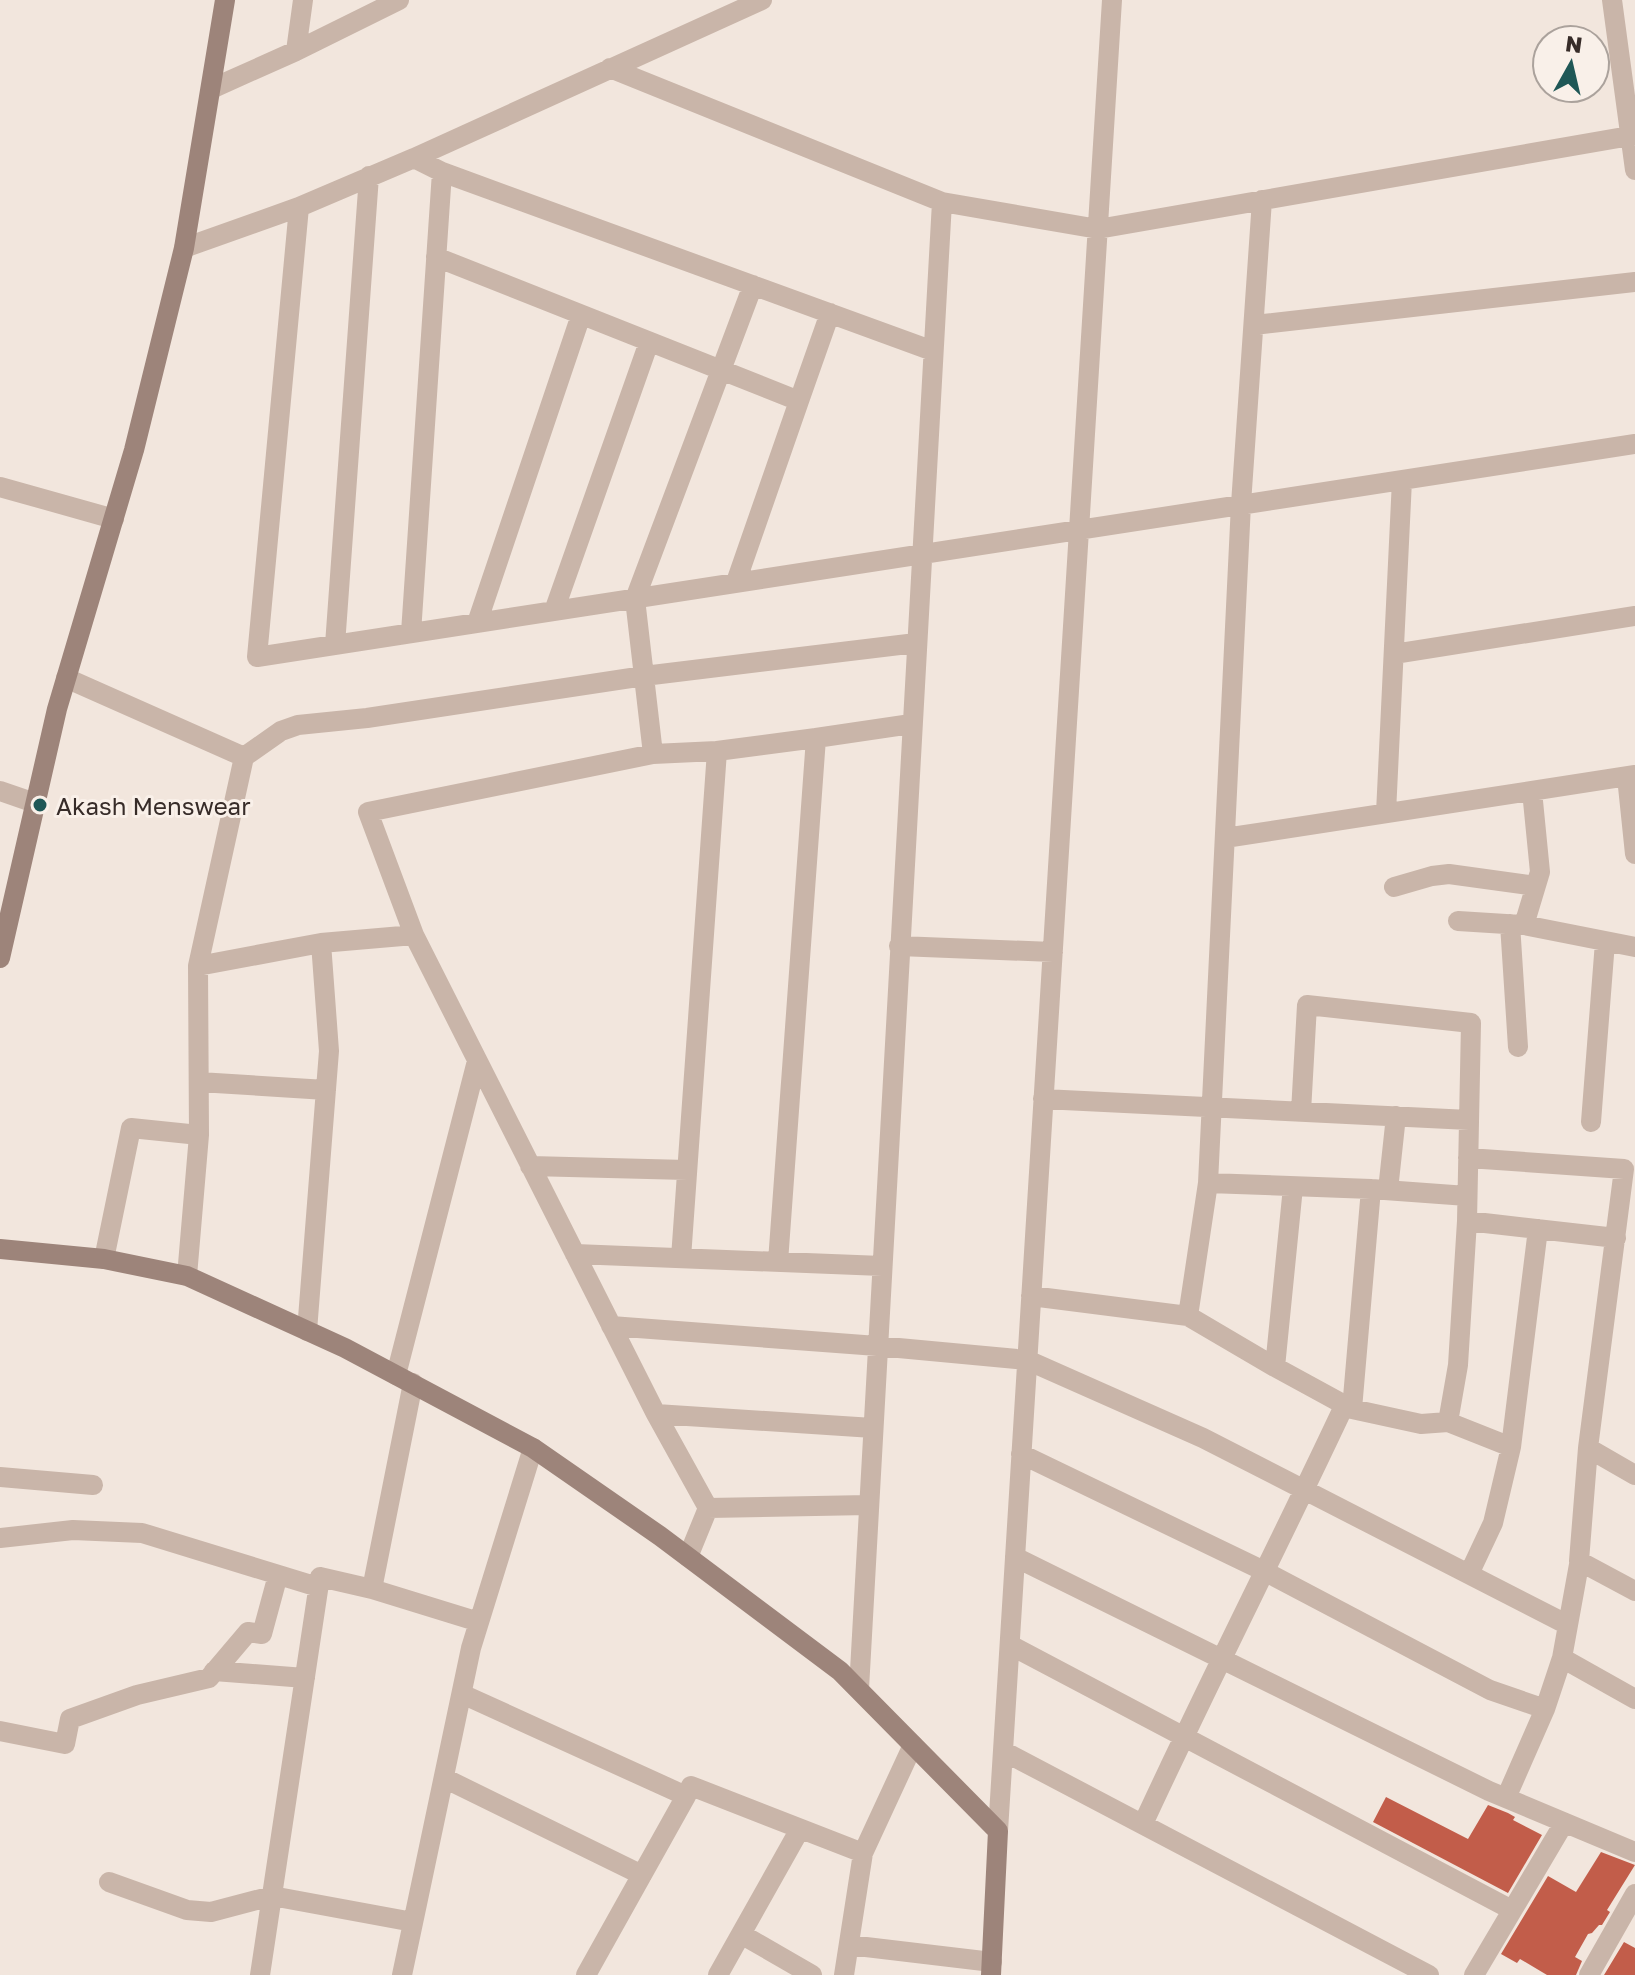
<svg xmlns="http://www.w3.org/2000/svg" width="1635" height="1975" font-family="'Golos Text',sans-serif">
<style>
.building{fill:#c25d4a}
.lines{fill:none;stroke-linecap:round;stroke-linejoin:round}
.street{stroke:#c9b5a9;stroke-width:20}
.secondary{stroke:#9d847a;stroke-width:20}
.poi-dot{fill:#1f5756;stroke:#f9f0e9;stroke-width:3}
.labels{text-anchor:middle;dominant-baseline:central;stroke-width:6;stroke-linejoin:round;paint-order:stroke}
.poi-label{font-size:24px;fill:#372c29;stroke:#f9f0e9;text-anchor:start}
</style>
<rect width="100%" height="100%" fill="#f2e6dd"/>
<path class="building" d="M1386 1797 1468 1839 1488 1805 1508 1813 1515 1817 1513 1820 1542 1835 1508 1893 1373 1822Z
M1601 1852 1635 1865 1607 1910 1610 1912 1602 1925H1599L1592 1933 1588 1934 1575 1957 1582 1961 1576 1975H1547L1520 1959 1517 1963 1501 1954 1548 1876 1576 1892Z
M1624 1942 1635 1948V1975H1604Z"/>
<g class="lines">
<path class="street" d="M303 0 296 51 399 0
M1612 0 1635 170
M610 68 942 202 1098 229 1635 135
M211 89 296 51
M414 158 442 172 933 351
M299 207 257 657 1635 444
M184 248 299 207 414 158 762 0
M436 257 799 401 830 313
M1254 325 1635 282
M0 487 114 519
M736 582 799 401
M554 611 649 342
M477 623 581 315
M411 633 442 172
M335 645 369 176
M1394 654 1635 616
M66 678 244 757 198 966 321 943 414 935 656 1414 708 1508 868 1505
M717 751 653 754 635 599 753 285
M244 757 281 731 298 725 367 718 644 676 916 643
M1627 777 1635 854
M0 791 35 803
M1532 791 1540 872 1524 925 1635 947
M1386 813 1402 480
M1225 838 1635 775
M1394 887 1432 876 1449 874 1536 886
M1458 921 1522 925
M1510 924 1518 1047
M414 935 368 812 653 754
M899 946 1053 952
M199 1082 326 1090
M1043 1099 1469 1120
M1591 1122 1605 942
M1468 1158 1624 1169 1588 1448 1635 1475
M530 1166 687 1170
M1208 1183 1371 1189 1467 1196
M1388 1190 1396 1116
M1467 1221 1616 1238
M575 1254 882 1266
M681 1258 717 751 816 738
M104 1259 131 1128 199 1135
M778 1262 816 738 911 724
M187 1276 199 1135 198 966
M1031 1296 1188 1316 1208 1183 1241 504 1262 200
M1188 1316 1275 1367 1352 1409 1421 1424 1448 1422 1458 1365 1467 1221 1471 1023 1307 1005 1301 1112
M611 1326 877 1346 1027 1360 1203 1438 1568 1625
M307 1331 329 1051 321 943
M1275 1367 1293 1187
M396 1375 477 1061
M1352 1409 1371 1189
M656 1414 873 1428
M1448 1422 1511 1447
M1588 1448 1579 1561 1635 1591
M1021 1454 1266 1572 1490 1690 1545 1709
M0 1477 93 1485
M0 1538 73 1530 142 1533 318 1587
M688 1557 708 1508
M1015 1557 1489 1791 1635 1852
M1469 1574 1493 1523 1511 1447 1538 1229
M372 1589 479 1622
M1010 1645 1512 1910
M1562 1658 1635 1699
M214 1671 305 1678
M859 1689 942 202
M462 1694 686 1796 586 1975
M0 1731 65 1744 70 1719 137 1695 209 1678 248 1632 262 1634 278 1575
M1003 1751 1429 1975
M444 1778 642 1875
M686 1796 691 1786 863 1853 913 1745
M1506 1798 1545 1709 1562 1658 1580 1559
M1143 1824C1208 1683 1279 1545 1345 1404
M998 1831 1112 0
M109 1882 187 1910 211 1912 272 1896 413 1922
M741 1934 812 1975
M849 1945 992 1962
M260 1975 320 1577 372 1589 413 1383
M402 1975 471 1648 533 1448
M718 1975 800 1829
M844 1975 863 1853
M1474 1975 1564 1823
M1589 1975 1635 1894"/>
<path class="secondary" d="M0 958 57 709 134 450 184 248 225 0
M0 1249 104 1259 187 1276 345 1348 533 1448 660 1536 840 1671 998 1831 991 1975"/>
</g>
<circle class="poi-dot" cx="40" cy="805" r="8"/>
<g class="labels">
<g class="poi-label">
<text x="56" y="805">Akash Menswear</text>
</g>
</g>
<g transform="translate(1571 64) rotate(8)"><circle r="38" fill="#f9f0e9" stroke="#aba29c" stroke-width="2"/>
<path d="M0-6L14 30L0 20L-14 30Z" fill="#1f5756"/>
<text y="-12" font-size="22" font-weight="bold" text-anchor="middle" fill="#372c29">N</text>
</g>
</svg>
